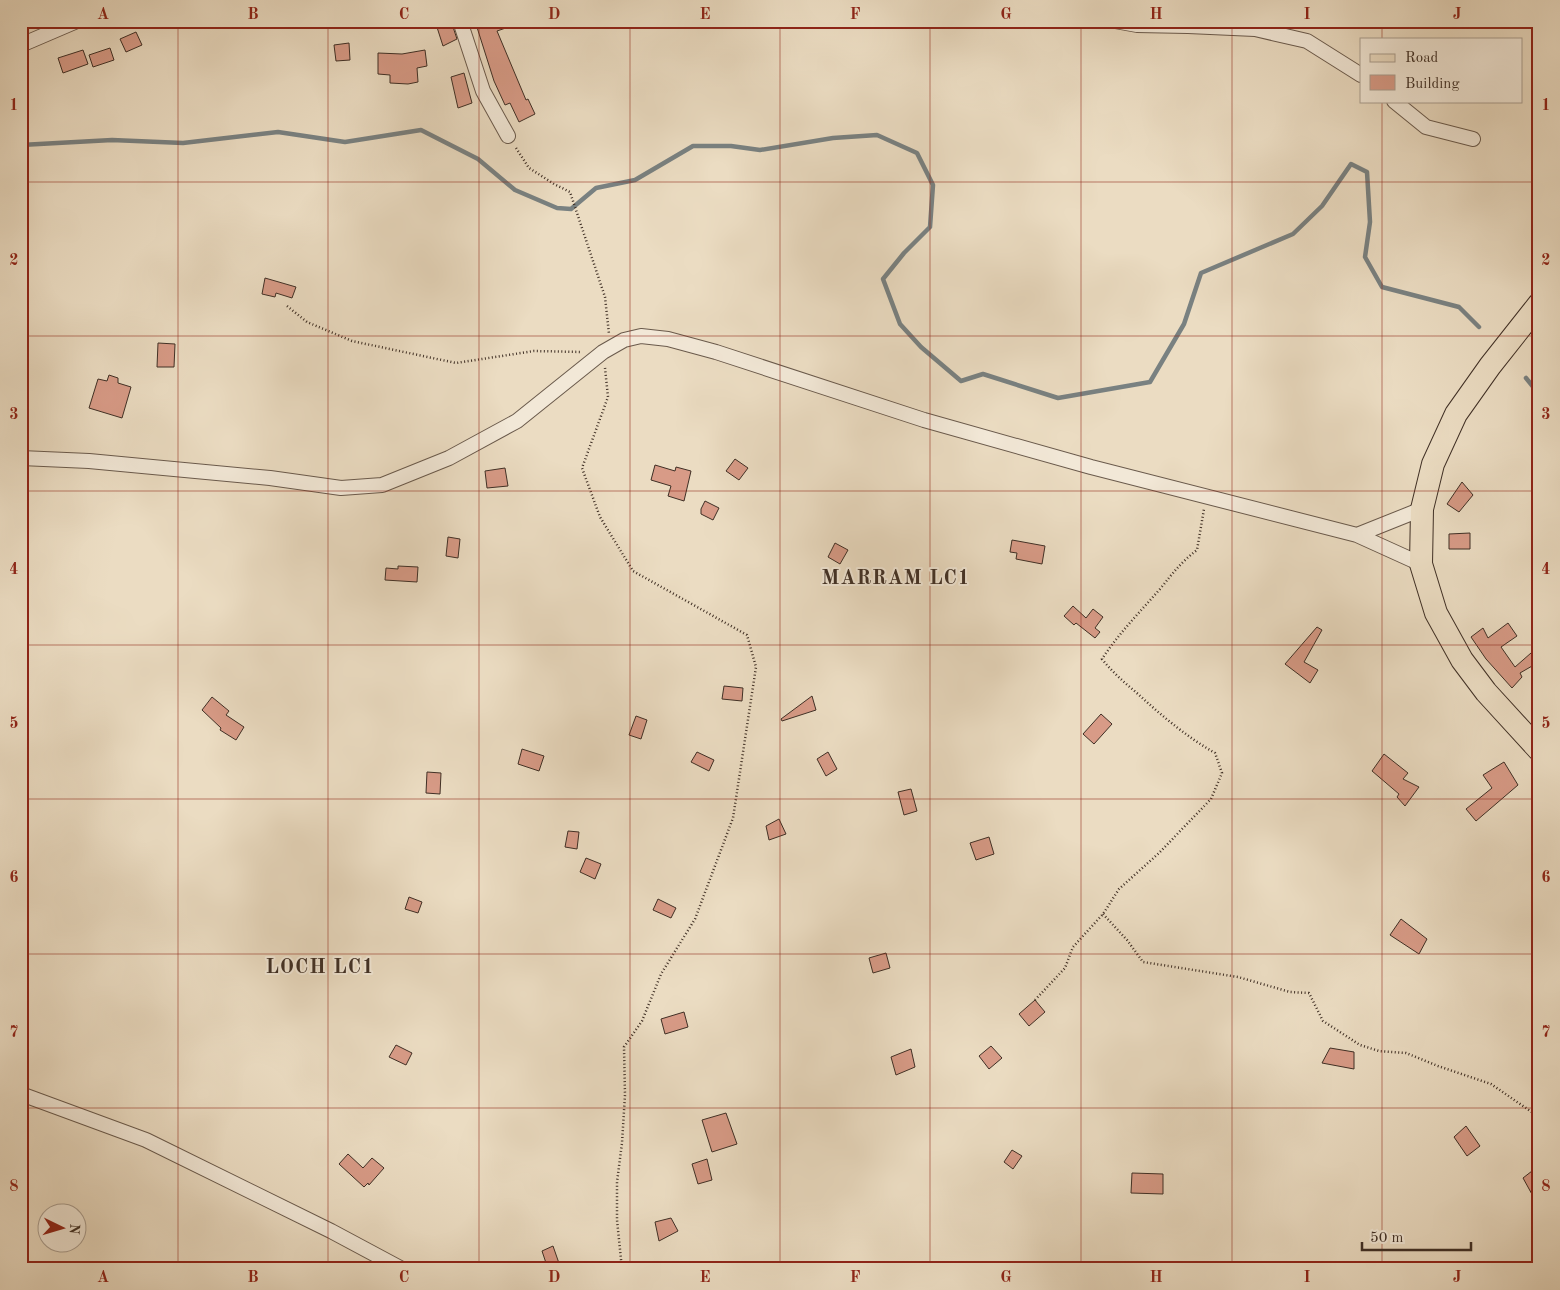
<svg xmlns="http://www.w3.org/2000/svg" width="1560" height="1290" font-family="'Old Standard TT',serif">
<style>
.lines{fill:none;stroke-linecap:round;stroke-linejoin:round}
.stream{stroke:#798181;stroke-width:4.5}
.building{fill:#d89b87;stroke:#3f2f25}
.street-casing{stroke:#6a5a4c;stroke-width:16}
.primary-casing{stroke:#3f2f25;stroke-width:24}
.path{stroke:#3f2f25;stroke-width:2.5;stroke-dasharray:1 2.5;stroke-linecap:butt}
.street{stroke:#f2e8d7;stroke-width:14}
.primary{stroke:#ebdcc2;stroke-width:22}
.grid{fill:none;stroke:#8f2418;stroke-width:1;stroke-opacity:0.55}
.labels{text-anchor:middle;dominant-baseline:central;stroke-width:4;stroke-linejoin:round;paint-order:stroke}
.district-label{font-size:20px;font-weight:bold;letter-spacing:1px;fill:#3f2f25;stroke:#f2e8d7}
.neatline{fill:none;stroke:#8f2418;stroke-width:2}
.grid-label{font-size:16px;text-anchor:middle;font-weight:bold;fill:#8f2418}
</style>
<rect width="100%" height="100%" fill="#ebdcc2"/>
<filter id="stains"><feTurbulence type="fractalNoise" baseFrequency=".004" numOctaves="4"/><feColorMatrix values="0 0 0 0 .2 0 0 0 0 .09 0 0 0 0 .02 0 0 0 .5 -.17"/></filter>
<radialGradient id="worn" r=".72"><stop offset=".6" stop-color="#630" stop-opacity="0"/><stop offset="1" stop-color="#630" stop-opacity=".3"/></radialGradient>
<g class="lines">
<path class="stream" d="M21 145 112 140 183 143 278 132 345 142 421 130 478 159 515 190 557 208 571 209 596 188 635 180 693 146H731L760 150 833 138 877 135 917 153 933 185 930 227 904 253 883 279 900 324 921 347 961 381 983 374 1058 398 1150 382 1184 324 1201 273 1293 234 1322 206 1351 164 1367 172 1370 222 1365 257 1382 287 1459 307 1479 327
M1526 378 1539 394"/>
</g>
<path class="building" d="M435 21H451L457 39 443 46Z
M475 21H519L520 23 497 31 526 100 528 99 535 114 519 122 510 103 505 105 494 81Z
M136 32 142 45 126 52 120 39Z
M349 43 350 60 336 61 334 45Z
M110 48 114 60 93 67 89 55Z
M83 50 88 64 63 73 58 58Z
M425 50 427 66 417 68 418 82 408 84 390 83V75L378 74V53L402 54Z
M464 73 472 103 458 108 451 77Z
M265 278 296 287 292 298 276 293 275 297 262 294Z
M158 343 175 344 174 367H157Z
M109 375 118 378V383L131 387 122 418 89 408 98 379 107 381Z
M735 459 748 468 739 480 726 471Z
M655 465 675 471 676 467 691 471 684 501 668 496 671 486 651 480Z
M505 468 508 486 487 488 485 471Z
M1462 482 1473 495 1459 512 1447 504Z
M705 501 719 508 713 520 701 514V509Z
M1470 533V549H1449V534Z
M448 537 460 539 458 558 446 556Z
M1012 540 1045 546 1042 564 1016 559 1017 553 1010 552Z
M835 543 848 550 840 564 828 557Z
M398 566 418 567 417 582 385 580 386 568 398 569Z
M1073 606 1086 618 1093 609 1103 617 1095 628 1100 632 1095 638 1076 623 1074 625 1064 616Z
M1508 623 1517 636 1501 647 1515 667 1539 646V662L1520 673 1522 677 1512 688 1486 659 1471 637 1483 628 1488 638Z
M1317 627 1322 630 1304 662 1318 670 1310 683 1285 664Z
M724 686 743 688 742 701 722 699Z
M812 696 816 710 782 721 781 719Z
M212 697 229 711 226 715 244 727 236 740 220 730 221 728 202 710Z
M1101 714 1112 724 1094 744 1083 734Z
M636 716 647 720 641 739 629 735Z
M522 749 544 756 539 771 518 764Z
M697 752 714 760 709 771 691 762Z
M828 752 837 769 826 776 817 759Z
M1384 754 1408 773 1403 779 1419 787 1405 806 1397 797 1399 794 1372 771Z
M1504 762 1518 785 1476 821 1466 809 1492 788 1483 775Z
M427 772 441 773 440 794 426 793Z
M911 789 917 811 904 815 898 792Z
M779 819 786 834 769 840 766 826Z
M568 831 579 832 577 849 565 847Z
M989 837 994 854 976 860 970 843Z
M586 858 601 864 595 879 580 872Z
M409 897 422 902 418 913 405 909Z
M658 899 676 908 671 918 653 910Z
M1401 919 1427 939 1419 954 1390 935Z
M886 953 890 968 873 973 869 958Z
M1035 1000 1045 1012 1029 1026 1019 1014Z
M684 1012 688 1027 665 1034 661 1019Z
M396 1045 412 1053 406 1065 389 1057Z
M991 1046 1002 1058 989 1069 979 1056Z
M1330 1048 1354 1052V1069L1322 1063Z
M911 1049 915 1067 896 1075 891 1057Z
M726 1113 737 1144 712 1152 702 1120Z
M1466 1126 1480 1146 1467 1156 1454 1137Z
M1012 1150 1022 1156 1013 1169 1004 1162Z
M348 1154 363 1168 372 1158 384 1168 369 1185 368 1183 364 1187 339 1164Z
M707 1159 712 1180 698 1184 692 1164Z
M1532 1171 1539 1182V1207L1523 1178Z
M1132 1173 1163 1174V1194L1131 1193Z
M671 1218 678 1231 659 1241 655 1222Z
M553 1246 561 1269H548L542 1251Z"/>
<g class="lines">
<defs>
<path id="street" d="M460 21 483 91 508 136
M1115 21 1137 25 1188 26
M1189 21 1188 26 1255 29 1307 41 1361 75
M21 45 77 21
M1394 101 1426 127 1473 139
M21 458 89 461 270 478 341 488 382 485 449 458 517 421 603 352 624 340 641 336 668 339 716 352 924 420 1091 467 1357 535 1421 564
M1357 535 1422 509
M21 1094 146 1140 331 1231 402 1269"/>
<path id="primary" d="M1539 304 1490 366 1456 414 1433 464 1422 509 1421 564 1436 613 1462 660 1486 692 1539 750"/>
</defs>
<use href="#street" class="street-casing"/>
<use href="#primary" class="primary-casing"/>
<path class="path" d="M516 148 529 168 554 184 570 192 605 297 609 334
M287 306 307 322 352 341 456 363 534 351 582 352
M605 368 608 397 582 468 600 517 633 571 747 635 756 667 733 818 695 919 661 974 642 1021 624 1047 625 1095 622 1143 617 1182V1220L622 1269
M1103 914 1127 940 1143 962 1238 977 1290 992 1309 993 1323 1021 1360 1045 1379 1051 1406 1053 1438 1066 1491 1084 1539 1117
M1035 1000 1065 968 1073 947 1103 914 1119 889 1159 853 1211 799 1222 773 1215 753C1187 737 1162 716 1138 694 1125 683 1112 672 1102 659 1119 633 1140 612 1160 589 1173 573 1180 563 1197 550L1204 509"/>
<use href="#street" class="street"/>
<use href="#primary" class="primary"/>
</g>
<path class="grid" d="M178 21V1269M328 21V1269M479 21V1269M630 21V1269M780 21V1269M930 21V1269M1081 21V1269M1232 21V1269M1382 21V39M1382 101V1269M21 182H1539M21 336H1539M21 491H1539M21 645H1539M21 799H1539M21 954H1539M21 1108H1539"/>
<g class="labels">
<g class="district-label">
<text x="896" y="579">MARRAM LC1</text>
<text x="320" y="968">LOCH LC1</text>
</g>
</g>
<rect width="1560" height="1290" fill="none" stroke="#ebdcc2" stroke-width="55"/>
<rect x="1360" y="38" width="162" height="65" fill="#f2e8d7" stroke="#aa9e90"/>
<rect x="1370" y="54" width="25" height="8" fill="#ebdcc2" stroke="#aa9e90"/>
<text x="1405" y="62" font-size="15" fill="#3f2f25">Road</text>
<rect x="1370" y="75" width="25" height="15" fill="#d89b87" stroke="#aa9e90"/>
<text x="1405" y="88" font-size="15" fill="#3f2f25">Building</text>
<g transform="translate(62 1228) rotate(95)"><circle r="24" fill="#f2e8d7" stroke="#aa9e90"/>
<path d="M0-4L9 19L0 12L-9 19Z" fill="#8f2418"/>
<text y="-8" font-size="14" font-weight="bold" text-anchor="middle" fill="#3f2f25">N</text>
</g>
<path d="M1362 1242v8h109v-8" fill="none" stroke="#3f2f25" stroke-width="2.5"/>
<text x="1370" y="1242" font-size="15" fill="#3f2f25" stroke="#f2e8d7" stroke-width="4" paint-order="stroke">50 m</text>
<rect x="28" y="28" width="1504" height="1234" class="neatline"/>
<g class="grid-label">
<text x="103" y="19">A</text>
<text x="253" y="19">B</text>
<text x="404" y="19">C</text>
<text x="554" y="19">D</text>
<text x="705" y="19">E</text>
<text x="855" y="19">F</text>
<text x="1006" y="19">G</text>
<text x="1156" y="19">H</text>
<text x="1307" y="19">I</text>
<text x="1457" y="19">J</text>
<text x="14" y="110">1</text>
<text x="1546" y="110">1</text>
<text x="14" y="265">2</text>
<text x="1546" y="265">2</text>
<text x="14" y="419">3</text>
<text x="1546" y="419">3</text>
<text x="14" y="574">4</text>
<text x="1546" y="574">4</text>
<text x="14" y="728">5</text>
<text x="1546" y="728">5</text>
<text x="14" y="882">6</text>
<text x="1546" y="882">6</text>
<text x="14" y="1037">7</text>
<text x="1546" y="1037">7</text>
<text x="14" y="1191">8</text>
<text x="1546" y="1191">8</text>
<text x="103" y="1282">A</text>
<text x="253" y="1282">B</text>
<text x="404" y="1282">C</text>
<text x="554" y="1282">D</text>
<text x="705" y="1282">E</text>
<text x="855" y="1282">F</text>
<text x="1006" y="1282">G</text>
<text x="1156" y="1282">H</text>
<text x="1307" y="1282">I</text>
<text x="1457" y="1282">J</text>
</g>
<rect width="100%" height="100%" filter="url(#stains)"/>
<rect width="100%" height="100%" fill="url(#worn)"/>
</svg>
